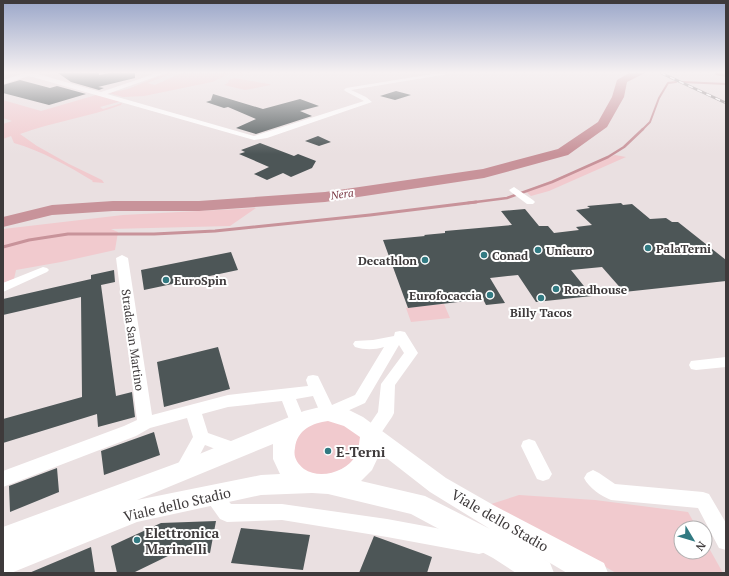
<svg xmlns="http://www.w3.org/2000/svg" width="729" height="576" font-family="'PT Serif',serif">
<style>
.green{fill:#f1cace}
.lines{fill:none;stroke-linecap:round;stroke-linejoin:round}
.stream-far2{stroke:#c8939a;stroke-width:2}
.stream-far1{stroke:#c8939a;stroke-width:2.5}
.stream{stroke:#c8939a;stroke-width:3}
.river{fill:#c8939a;fill-rule:evenodd}
.building{fill:#4d5657}
.minor{fill:#fff;fill-rule:evenodd}
.major{fill:#fff;fill-rule:evenodd}
.rail-casing{stroke:#857f80;stroke-width:2.5}
.rail{stroke:#fff;stroke-width:1.5;stroke-dasharray:5;stroke-linecap:butt}
.poi-dot{fill:#327a82;stroke:#fff;stroke-width:1.5}
.labels{text-anchor:middle;dominant-baseline:central;stroke-width:4;stroke-linejoin:round;paint-order:stroke}
.far-water-label{font-size:11px;font-style:italic;fill:#793642;stroke:#fff}
.poi-label{font-size:12px;font-weight:bold;fill:#3e3a3b;stroke:#fff;text-anchor:start}
.street-label{font-size:12px;fill:#3e3a3b;stroke:#fff}
.near-poi-label{font-size:14px;font-weight:bold;fill:#3e3a3b;stroke:#fff;text-anchor:start}
.near-street-label{font-size:14px;fill:#3e3a3b;stroke:#fff}
</style>
<rect width="100%" height="100%" fill="#eae0e1"/>
<path class="green" d="M167 73H174L147 83 155 85 182 73H244L229 74 212 82 144 96 123 97 109 93 128 89Z
M234 78 269 84 271 85 245 90 224 85 228 83 229 80Z
M96 95 122 101 100 107 103 109 122 103 121 105C88 117 53 122 20 134L37 146 69 164 102 180 104 183 92 182 93 181C68 166 42 151 14 143L11 136 3 139V124L12 121 3 118V100L41 111Z
M615 155 626 157 549 191 531 196 525 191Z
M256 208 230 226 111 229 118 232 115 250 61 262 16 270 14 279 3 283V229L123 215Z
M444 304 450 318 411 322 406 308Z
M338 420 362 438 363 457 322 480 292 463 297 433 315 421Z
M519 495 595 500 688 512 697 528H681V552H705V541L723 573H616L597 562 488 505Z"/>
<g class="lines">
<path class="stream-far2" d="M683 82 726 84
M642 130 650 122 659 98 668 83 676 82"/>
<path class="stream-far1" d="M468 203 507 198 552 182 608 157 624 147 643 129"/>
<path class="stream" d="M3 247 29 240 68 234H154L215 231 370 215 476 202"/>
<path class="river" d="M629 73H645L627 82 624 97 607 127 568 155 484 178 325 202 199 211H113L52 215 3 227V217L52 205 113 201H199L325 192 483 169 558 149 598 122 612 97 617 80Z
M715 73H726V77L716 75Z"/>
</g>
<path class="building" d="M58 73H99V75L110 73H135V78L98 87 104 88 99 90 71 82Z
M20 80 50 88 57 86 86 94 49 105 3 93V85Z
M396 91 411 95 395 100 380 96Z
M213 94 263 109 300 99 319 106 300 111 312 116 256 134 236 128 256 119 228 107 224 108 206 102 212 100H211Z
M318 136 331 142 319 146 305 141Z
M260 143 294 156 298 154 316 161 312 168 291 177 283 173 267 180 254 174 269 167 239 154 245 152 241 150Z
M621 203 623 205 632 204 650 219 666 218 672 222H678L726 260V281L624 292 602 267 571 270 592 296 536 302 518 275 490 278 505 303 486 305 483 299 408 308 383 240 425 236 424 235 445 233V231L512 225 501 211 525 209 539 226H548L554 233 579 230 576 227 592 225 576 210 590 208 587 206Z
M231 252 238 270 144 290 141 270Z
M114 270 115 282 101 285 116 396 132 392 135 417 98 427 97 414 3 443V419L82 397 81 297 3 315V299L91 279V275Z
M218 347 230 389 164 407 157 362Z
M154 432 160 455 104 475 101 451Z
M57 468 59 492 10 512 9 486Z
M216 521 210 553 170 555 133 573H117L111 546 161 523Z
M241 528 310 535 303 570 231 563Z
M374 536 432 557 427 573H359Z
M91 547 95 573H29Z"/>
<g class="lines">
<path class="minor" d="M25 73H34L101 92 157 73H166L107 94 254 136 364 101 345 91 344 90 346 88 439 73H454L351 90 366 97 372 102 267 138 254 140 29 76 3 84V80Z
M514 187 533 200 535 202 533 204H527L511 192 509 190Z
M122 255 128 258 152 415 228 395 308 386 306 380 308 376 313 375 318 376 332 405 355 395 384 347C374 350 365 350 355 347L353 344 355 341 373 340 394 336 395 332 400 331 405 332 418 353 395 385 394 413 392 417 377 439 371 441 365 439 363 434 378 412 381 384 404 353 399 345 365 403 334 417 328 419 322 417 313 396 296 399 306 423 304 427 298 429 292 427 282 401 228 407 202 414 208 433 242 445 244 450 242 455 236 457 205 445 189 476 183 478 177 476 174 471 193 437 187 418 150 428 136 436 3 487V471L124 426 137 420 116 258Z
M43 267 47 268 49 270 47 272 3 292V283Z
M726 357V367L696 370 691 369 689 365 691 361Z
M529 439 535 441 552 474 549 479 543 481 537 479 521 446 523 441Z
M593 470 599 473 615 484 703 492 709 494 726 523V550L719 548 698 508 611 500C601 496 589 488 584 478L587 473Z
M212 487 218 489 231 504H282L387 519 479 536 486 538 489 545 486 552 479 554 387 537 282 520 227 522 220 519 203 495 206 489Z"/>
<path class="major" d="M328 405 349 410 363 417 446 478 495 506 604 563 608 573H567L540 557 550 563 554 573H516L493 558 411 514 328 494 312 493 261 495 137 522 11 573H3V527L180 462 304 411ZM328 421 344 426 360 437C359 443 359 450 356 455 347 472 320 480 304 469 297 463 293 457 295 448 297 430 312 423 328 421ZM273 444V459L280 474 261 475 137 500ZM380 453 430 492 490 529 425 496 361 481 372 470Z"/>
<defs>
<path id="rail" d="M661 73 726 103"/>
</defs>
<use href="#rail" class="rail-casing"/>
<use href="#rail" class="rail"/>
</g>
<linearGradient id="sky" x2="0" y2="1"><stop stop-color="#9ba7c9"/><stop offset="0.47" stop-color="#f6f1f2"/><stop offset="1" stop-color="#f6f1f2" stop-opacity="0"/></linearGradient>
<rect width="729" height="154" fill="url(#sky)"/>
<g class="poi-dot">
<circle cx="648" cy="248" r="4"/>
<circle cx="538" cy="250" r="4"/>
<circle cx="484" cy="255" r="4"/>
<circle cx="425" cy="260" r="4"/>
<circle cx="166" cy="280" r="4"/>
<circle cx="556" cy="289" r="4"/>
<circle cx="490" cy="295" r="4"/>
<circle cx="541" cy="298" r="4"/>
<circle cx="328" cy="451" r="4"/>
<circle cx="137" cy="540" r="4"/>
</g>
<g class="labels">
<g class="far-water-label">
<text transform="translate(342 194) rotate(-8)">Nera</text>
</g>
<g class="poi-label">
<text x="656" y="248">PalaTerni</text>
<text x="546" y="250">Unieuro</text>
<text x="492" y="255">Conad</text>
<text x="417" y="260" text-anchor="end">Decathlon</text>
<text x="174" y="280">EuroSpin</text>
<text x="564" y="289">Roadhouse</text>
<text x="482" y="295" text-anchor="end">Eurofocaccia</text>
<text x="541" y="312" text-anchor="middle">Billy Tacos</text>
</g>
<g class="street-label">
<text transform="translate(133 340) rotate(82)">Strada San Martino</text>
</g>
<g class="near-poi-label">
<text x="336" y="451">E-Terni</text>
<text x="145" y="532">Elettronica<tspan x="145" dy="16">Marinelli</tspan></text>
</g>
<g class="near-street-label">
<text transform="translate(177 504) rotate(-13)">Viale dello Stadio</text>
<text transform="translate(500 520) rotate(30)">Viale dello Stadio</text>
</g>
</g>
<rect width="729" height="576" fill="none" stroke="#3e3a3b" stroke-width="8"/>
<g transform="translate(693 540) rotate(128)"><circle r="19" fill="#ffffff" stroke="#b2b0b1"/>
<path d="M0-3L7 15L0 10L-7 15Z" fill="#327a82"/>
<text y="-6" font-size="11" font-weight="bold" text-anchor="middle" fill="#3e3a3b">N</text>
</g>
</svg>
